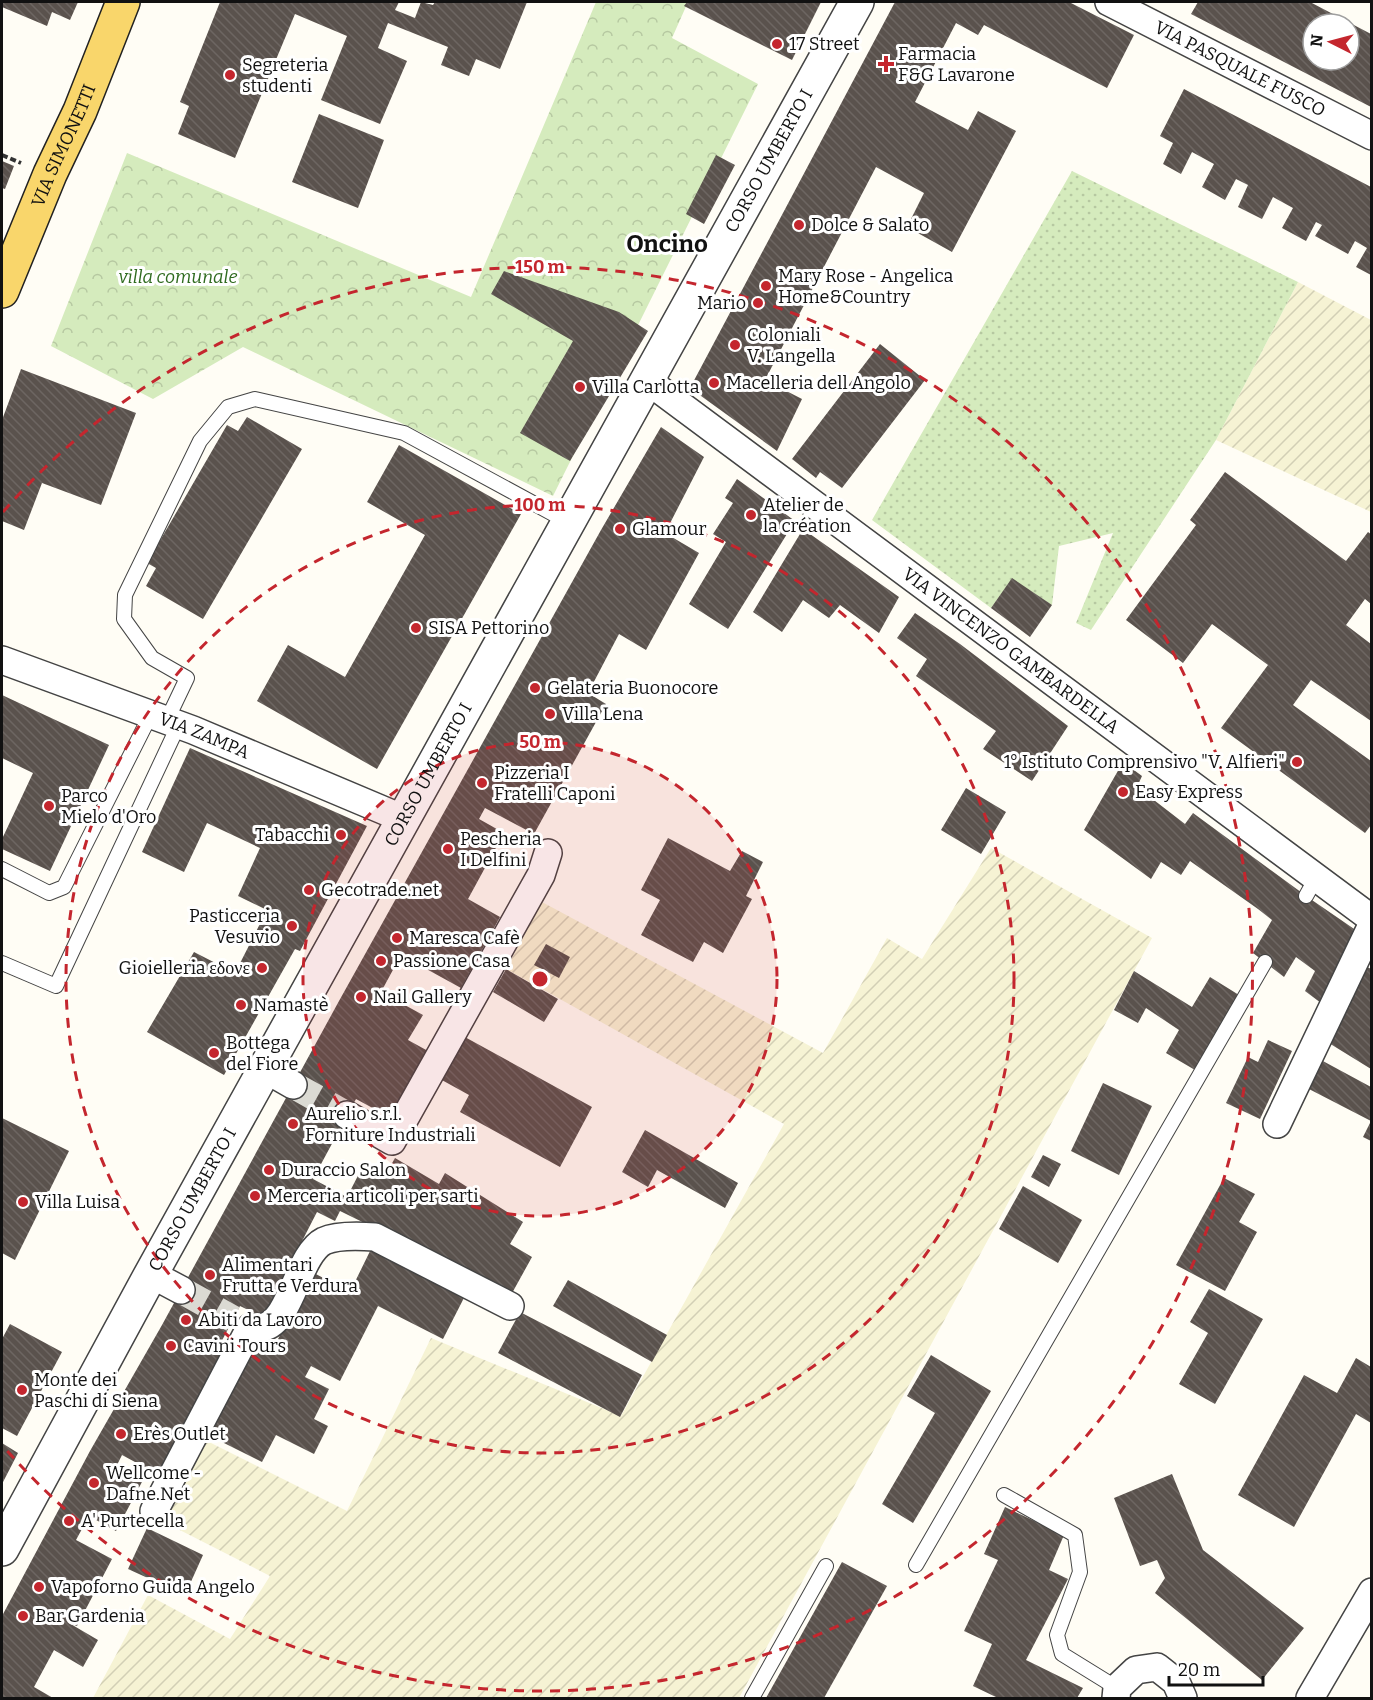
<svg xmlns="http://www.w3.org/2000/svg" width="1373" height="1700" font-family="Bitter,serif">
<style>
.farmland{fill:url(#farmland-furrows)}
.grass{fill:url(#grass-dots)}
.park{fill:url(#park-crowns)}
.building{fill:url(#building-back-hatch);fill-rule:evenodd}
.lines{fill:none;stroke-linecap:round;stroke-linejoin:round}
.minor-tunnel{stroke:#dbdad3;stroke-width:27;stroke-dasharray:27 14;stroke-linecap:butt}
.service-casing{stroke:#444;stroke-width:16}
.minor-casing{stroke:#444;stroke-width:30}
.tertiary-casing{stroke:#444;stroke-width:36}
.primary-casing{stroke:#222;stroke-width:36}
.path{stroke:#333;stroke-width:4;stroke-dasharray:6 3;stroke-linecap:butt}
.service{stroke:#fff;stroke-width:14}
.minor{stroke:#fff;stroke-width:27}
.tertiary{stroke:#fff;stroke-width:33}
.primary{stroke:#f9d66b;stroke-width:33}
.ring{fill:none;stroke:#c4262e;stroke-width:3;stroke-dasharray:10 8}
.poi-dot{fill:#c4262e;stroke:#fff;stroke-width:2}
.labels{text-anchor:middle;dominant-baseline:central;stroke-width:6;stroke-linejoin:round;paint-order:stroke}
.poi-label{font-size:18px;fill:#111;stroke:#fff;text-anchor:start}
.street-label{font-size:18px;fill:#111;stroke:#fff}
.park-label{font-size:18px;font-style:italic;fill:#2f6b1f;stroke:#fff}
.district-label{font-size:24px;font-weight:bold;fill:#111;stroke:#fff}
.centre{fill:#c4262e;stroke:#fff;stroke-width:3}
.ring-label{font-size:18px;text-anchor:middle;font-weight:bold;fill:#c4262e;stroke:#fff;stroke-width:6;stroke-linejoin:round;paint-order:stroke}
</style>
<defs>
<pattern id="farmland-furrows" width="10" height="10" patternUnits="userSpaceOnUse" patternTransform="scale(1.5)"><rect width="10" height="10" fill="#f6f3d4"/><path d="M-1 1l2-2M0 10L10 0M9 11l2-2" fill="none" stroke="#d2cfb5"/></pattern>
<pattern id="grass-dots" width="8" height="8" patternUnits="userSpaceOnUse" patternTransform="scale(1.5)"><rect width="8" height="8" fill="#d5ebbd"/><path d="M2 2h.1M6 6h.1" fill="none" stroke="#b6c8a1" stroke-width="1.8" stroke-linecap="round"/></pattern>
<pattern id="park-crowns" width="20" height="18" patternUnits="userSpaceOnUse" patternTransform="scale(1.5)"><rect width="20" height="18" fill="#d5ebbd"/><path d="M2 6a3 3 0 1 1 6 0M12 15a3 3 0 1 1 6 0" fill="none" stroke="#b6c8a1"/></pattern>
<pattern id="building-back-hatch" width="6" height="6" patternUnits="userSpaceOnUse" patternTransform="scale(1.5)"><rect width="6" height="6" fill="#5a524d"/><path d="M-1 5l2 2M0 0l6 6M5-1l2 2" fill="none" stroke="#6d6662"/></pattern>
</defs>
<rect width="100%" height="100%" fill="#fffdf5"/>
<path class="farmland" d="M1298 282 1371 320V512L1216 440Z
M991 848 1152 938 739 1698H93L148 1595 230 1639 270 1576 162 1521 205 1440 347 1511 431 1338 621 1416 784 1124 506 969 542 902 823 1053 887 938 922 959Z"/>
<path class="grass" d="M1072 171 1298 282 1216 440 1091 630 1076 623 1113 533 1059 546 1052 605 1012 579 991 608 872 520Z"/>
<path class="park" d="M596 2H688L672 38 758 84 553 496 243 347 153 399 51 346 127 153 471 297Z"/>
<path class="building" d="M2 2H78L70 20 52 12 47 26 2 7Z
M220 2H399L395 10 415 18 421 2 433 5 435 2H527L500 69 476 59 469 76 441 65 448 47 388 23 378 48 407 61 380 124 321 100 347 36 295 14 235 158 178 134 189 106 180 102Z
M687 2H821L792 60 684 6Z
M895 2H1069L1134 35 1107 88 984 25 978 35 956 23 915 102 968 130 978 111 1016 131 952 252 907 227 924 193 876 167 765 380 802 399 777 451 690 388Z
M1198 2H1310L1371 34V107L1191 14ZM1313 24H1349V60H1313Z
M1184 89 1371 187V275L1356 267 1367 248 1355 241 1348 254 1315 236 1322 225 1316 222 1306 241 1282 228 1293 208 1273 197 1262 219 1238 207 1248 185 1236 179 1225 200 1202 187 1214 164 1192 152 1181 174 1163 164 1173 143 1160 136Z
M319 114 384 140 358 208 292 182Z
M716 155 735 165 704 224 686 214Z
M2 161 14 166 5 189 2 188Z
M504 271 619 312 648 331 570 461 520 433 573 341 491 294Z
M880 344 925 380 842 488 820 472 816 478 792 459Z
M21 369 136 413 101 505 42 483 24 530 2 521V420Z
M247 417 302 449 203 619 146 586 156 568 147 563 227 425 238 431Z
M661 427 704 457 665 533 699 553 646 650 619 634 588 693 606 704 534 834 485 808 479 819 504 833 468 899 500 917 461 988 401 955 381 992 423 1015 408 1040 428 1051 391 1118 356 1099 313 1179 347 1197 365 1162 386 1174 395 1158 439 1184 445 1173 523 1222 510 1244 532 1257 511 1295 340 1211 335 1221 317 1212 263 1317 240 1306 216 1352 228 1358 161 1476 122 1455 117 1465 143 1480 116 1531 89 1516 76 1540 112 1559 77 1626 69 1623 98 1640 83 1667 54 1650 34 1687 53 1698H2V1616L90 1451 162 1325 339 1001 601 530Z
M399 445 521 514 377 769 257 701 288 645 345 677 425 535 367 502Z
M1225 472 1346 561 1368 532 1371 534V604L1365 599 1346 625 1371 644V721L1311 680 1293 705 1371 761V825L1365 833 1221 728 1268 665 1212 624 1183 663 1126 620 1196 525 1190 520Z
M737 479 795 521 728 629 689 604 726 542 713 534 733 503 725 498Z
M803 529 899 597 879 633 840 605 829 618 803 600 782 632 753 612Z
M1012 578 1052 605 1030 637 991 608Z
M915 613 960 644 1068 726 1032 781 983 749 996 731 916 676 927 659 897 638Z
M2 695 109 745 50 871 2 849V839L33 773 2 758Z
M190 748 367 826 300 951 295 949 224 1075 147 1032 194 952 235 973 267 910 238 896 260 848 207 823 184 872 142 852Z
M1123 762 1142 776 1137 787 1185 824 1193 813 1309 898 1360 933 1321 1003 1305 991 1315 971 1296 957 1284 977 1253 953 1272 920 1258 909 1190 861 1181 875 1161 862 1151 879 1084 830Z
M966 788 1006 812 981 854 941 830Z
M668 838 730 871 742 851 763 862 746 896 752 899 723 953 704 942 693 962 641 935 660 900 641 890Z
M546 944 570 957 559 978 534 965Z
M1360 963 1371 969V1069L1324 1040Z
M506 969 558 999 544 1022 493 992Z
M1134 971 1192 1007 1210 977 1239 995 1195 1070 1166 1053 1179 1030 1146 1008 1138 1023 1114 1010Z
M463 1036 592 1107 560 1167 460 1112 469 1095 440 1079Z
M1268 1040 1292 1051 1260 1119 1226 1103 1248 1057 1258 1062Z
M1321 1060 1371 1087V1141L1363 1137 1371 1121 1307 1088Z
M1103 1083 1152 1106 1119 1175 1071 1151Z
M2 1118 69 1151 15 1260 2 1253Z
M645 1130 738 1183 725 1208 657 1170 648 1187 622 1172Z
M1043 1155 1061 1164 1049 1187 1031 1177Z
M1224 1178 1255 1194 1239 1222 1257 1232 1225 1291 1176 1265Z
M1023 1186 1082 1220 1058 1263 999 1229Z
M373 1245 467 1292 443 1339 378 1306 340 1381 311 1366 305 1377 329 1389 314 1419 328 1426 314 1454 276 1435 262 1462 206 1434 255 1338 274 1347 312 1272 350 1292Z
M568 1280 667 1335 652 1362 553 1306Z
M1209 1289 1263 1319 1215 1404 1179 1384 1208 1333 1190 1322Z
M520 1312 642 1375 620 1417 498 1353Z
M10 1324 62 1352 17 1436 2 1428V1339Z
M931 1355 991 1391 913 1523 882 1504 935 1413 907 1396Z
M1356 1358 1371 1367V1423L1356 1414 1294 1527 1238 1495 1304 1375 1337 1393Z
M2 1443 18 1453 2 1484Z
M1172 1474 1203 1550 1304 1628 1262 1680 1155 1593 1165 1578 1157 1560 1140 1566 1114 1498Z
M1005 1507 1064 1535 1049 1570 1068 1579 1026 1660 1083 1688 1077 1698H998L973 1686 992 1644 964 1631 998 1560 984 1554Z
M147 1528 203 1555 185 1595 128 1569Z
M842 1562 887 1586 824 1698H766Z"/>
<g class="lines">
<path class="minor-tunnel" d="M293 1085 347 1115
M181 1290 233 1319"/>
<defs>
<path id="service" d="M167 720 187 678 152 658 124 619 125 595 200 441 228 407 255 399 404 433 568 522
M2 869 49 893 64 887 151 714
M1306 896 1316 878
M2 963 56 986 179 724
M1004 1495 1075 1535 1080 1572 1057 1635 1062 1654 1117 1688
M916 1565 1265 962
M752 1698 826 1566"/>
<g id="minor">
<path id="s1" d="M1109 2 1372 136"/>
<path id="s2" d="M648 381 1372 919"/>
<path id="s3" d="M2 660 193 730 404 819"/>
<path d="M265 1069 293 1085"/>
<path d="M347 1115 392 1141 541 875 548 853"/>
<path d="M1277 1124 1372 925"/>
<path d="M151 1274 181 1290"/>
<path d="M154 1511 250 1328C255 1328 260 1328 264 1327 291 1321 298 1254 324 1241 337 1235 361 1236 375 1237L510 1306"/>
<path d="M1116 1698 1117 1688 1136 1670 1157 1667 1176 1682 1183 1698"/>
<path d="M1310 1698 1372 1592"/>
</g>
<g id="tertiary">
<path id="s4" d="M2 1549 151 1274 857 2"/>
</g>
<g id="primary">
<path id="s5" d="M2 291 50 174 80 111 123 2"/>
</g>
</defs>
<use href="#service" class="service-casing"/>
<use href="#minor" class="minor-casing"/>
<use href="#tertiary" class="tertiary-casing"/>
<use href="#primary" class="primary-casing"/>
<path class="path" d="M2 155 21 163"/>
<use href="#service" class="service"/>
<use href="#minor" class="minor"/>
<use href="#tertiary" class="tertiary"/>
<use href="#primary" class="primary"/>
</g>
<circle cx="540" cy="979" r="237" fill="#c4262e" fill-opacity=".12"/>
<g class="ring">
<circle cx="540" cy="979" r="237"/>
<circle cx="540" cy="979" r="474"/>
<path d="M3 512A712 712 0 1 1 3 1446"/>
</g>
<g class="poi-dot">
<circle cx="777" cy="44" r="6"/>
<path d="M883 55h6v6h6v6h-6v6h-6v-6h-6v-6h6z"/>
<circle cx="230" cy="75" r="6"/>
<circle cx="799" cy="225" r="6"/>
<circle cx="766" cy="286" r="6"/>
<circle cx="758" cy="303" r="6"/>
<circle cx="735" cy="345" r="6"/>
<circle cx="714" cy="383" r="6"/>
<circle cx="580" cy="387" r="6"/>
<circle cx="751" cy="515" r="6"/>
<circle cx="620" cy="529" r="6"/>
<circle cx="416" cy="628" r="6"/>
<circle cx="535" cy="688" r="6"/>
<circle cx="550" cy="714" r="6"/>
<circle cx="1297" cy="762" r="6"/>
<circle cx="482" cy="783" r="6"/>
<circle cx="1123" cy="792" r="6"/>
<circle cx="49" cy="806" r="6"/>
<circle cx="341" cy="835" r="6"/>
<circle cx="448" cy="849" r="6"/>
<circle cx="309" cy="890" r="6"/>
<circle cx="292" cy="926" r="6"/>
<circle cx="397" cy="938" r="6"/>
<circle cx="381" cy="961" r="6"/>
<circle cx="262" cy="968" r="6"/>
<circle cx="361" cy="997" r="6"/>
<circle cx="241" cy="1005" r="6"/>
<circle cx="214" cy="1053" r="6"/>
<circle cx="293" cy="1124" r="6"/>
<circle cx="269" cy="1170" r="6"/>
<circle cx="255" cy="1196" r="6"/>
<circle cx="23" cy="1202" r="6"/>
<circle cx="210" cy="1275" r="6"/>
<circle cx="186" cy="1320" r="6"/>
<circle cx="171" cy="1346" r="6"/>
<circle cx="22" cy="1390" r="6"/>
<circle cx="121" cy="1434" r="6"/>
<circle cx="94" cy="1483" r="6"/>
<circle cx="69" cy="1521" r="6"/>
<circle cx="39" cy="1587" r="6"/>
<circle cx="23" cy="1616" r="6"/>
</g>
<g class="labels">
<g class="poi-label">
<text x="789" y="44">17 Street</text>
<text x="898" y="54">Farmacia<tspan x="898" dy="21">F&amp;G Lavarone</tspan></text>
<text x="242" y="65">Segreteria<tspan x="242" dy="21">studenti</tspan></text>
<text x="811" y="225">Dolce &amp; Salato</text>
<text x="778" y="276">Mary Rose - Angelica<tspan x="778" dy="21">Home&amp;Country</tspan></text>
<text x="746" y="303" text-anchor="end">Mario</text>
<text x="747" y="335">Coloniali<tspan x="747" dy="21">V. Langella</tspan></text>
<text x="726" y="383">Macelleria dell Angolo</text>
<text x="592" y="387">Villa Carlotta</text>
<text x="763" y="505">Atelier de<tspan x="763" dy="21">la création</tspan></text>
<text x="632" y="529">Glamour</text>
<text x="428" y="628">SISA Pettorino</text>
<text x="547" y="688">Gelateria Buonocore</text>
<text x="562" y="714">Villa Lena</text>
<text x="1285" y="762" text-anchor="end">1° Istituto Comprensivo "V. Alfieri"</text>
<text x="494" y="773">Pizzeria I<tspan x="494" dy="21">Fratelli Caponi</tspan></text>
<text x="1135" y="792">Easy Express</text>
<text x="61" y="796">Parco<tspan x="61" dy="21">Mielo d'Oro</tspan></text>
<text x="329" y="835" text-anchor="end">Tabacchi</text>
<text x="460" y="839">Pescheria<tspan x="460" dy="21">I Delfini</tspan></text>
<text x="321" y="890">Gecotrade.net</text>
<text x="280" y="916" text-anchor="end">Pasticceria<tspan x="280" dy="21">Vesuvio</tspan></text>
<text x="409" y="938">Maresca Cafè</text>
<text x="393" y="961">Passione Casa</text>
<text x="250" y="968" text-anchor="end">Gioielleria εδονε</text>
<text x="373" y="997">Nail Gallery</text>
<text x="253" y="1005">Namastè</text>
<text x="226" y="1043">Bottega<tspan x="226" dy="21">del Fiore</tspan></text>
<text x="305" y="1114">Aurelio s.r.l.<tspan x="305" dy="21">Forniture Industriali</tspan></text>
<text x="281" y="1170">Duraccio Salon</text>
<text x="267" y="1196">Merceria articoli per sarti</text>
<text x="35" y="1202">Villa Luisa</text>
<text x="222" y="1265">Alimentari<tspan x="222" dy="21">Frutta e Verdura</tspan></text>
<text x="198" y="1320">Abiti da Lavoro</text>
<text x="183" y="1346">Cavini Tours</text>
<text x="34" y="1380">Monte dei<tspan x="34" dy="21">Paschi di Siena</tspan></text>
<text x="133" y="1434">Erès Outlet</text>
<text x="106" y="1473">Wellcome -<tspan x="106" dy="21">Dafne.Net</tspan></text>
<text x="81" y="1521">A' Purtecella</text>
<text x="51" y="1587">Vapoforno Guida Angelo</text>
<text x="35" y="1616">Bar Gardenia</text>
</g>
<g class="street-label">
<text stroke="none"><textPath href="#s1" startOffset="147">VIA PASQUALE FUSCO</textPath></text>
<text stroke="none"><textPath href="#s5" startOffset="158">VIA SIMONETTI</textPath></text>
<text stroke="none"><textPath href="#s4" startOffset="1586">CORSO UMBERTO I</textPath></text>
<text stroke="none"><textPath href="#s2" startOffset="452">VIA VINCENZO GAMBARDELLA</textPath></text>
<text stroke="none"><textPath href="#s3" startOffset="216">VIA ZAMPA</textPath></text>
<text stroke="none"><textPath href="#s4" startOffset="884">CORSO UMBERTO I</textPath></text>
<text stroke="none"><textPath href="#s4" startOffset="398">CORSO UMBERTO I</textPath></text>
</g>
<g class="park-label">
<text x="178" y="277">villa comunale</text>
</g>
<g class="district-label">
<text x="667" y="244">Oncino</text>
</g>
</g>
<circle cx="540" cy="979" r="9" class="centre"/>
<g class="ring-label">
<text x="540" y="273">150 m</text>
<text x="540" y="511">100 m</text>
<text x="540" y="748">50 m</text>
</g>
<rect width="1373" height="1700" fill="none" stroke="#111111" stroke-width="6"/>
<g transform="translate(1331 42) rotate(276)"><circle r="28" fill="#ffffff" stroke="#a0a0a0" stroke-width="1.5"/>
<path d="M0-4.5L10 22L0 15L-10 22Z" fill="#c4262e"/>
<text y="-9" font-size="16" font-weight="bold" text-anchor="middle" fill="#111111">N</text>
</g>
<path d="M1169 1676v9h94v-9" fill="none" stroke="#111111" stroke-width="3"/>
<text x="1178" y="1676" font-size="18" fill="#111111" stroke="#ffffff" stroke-width="4.5" paint-order="stroke">20 m</text>
</svg>
